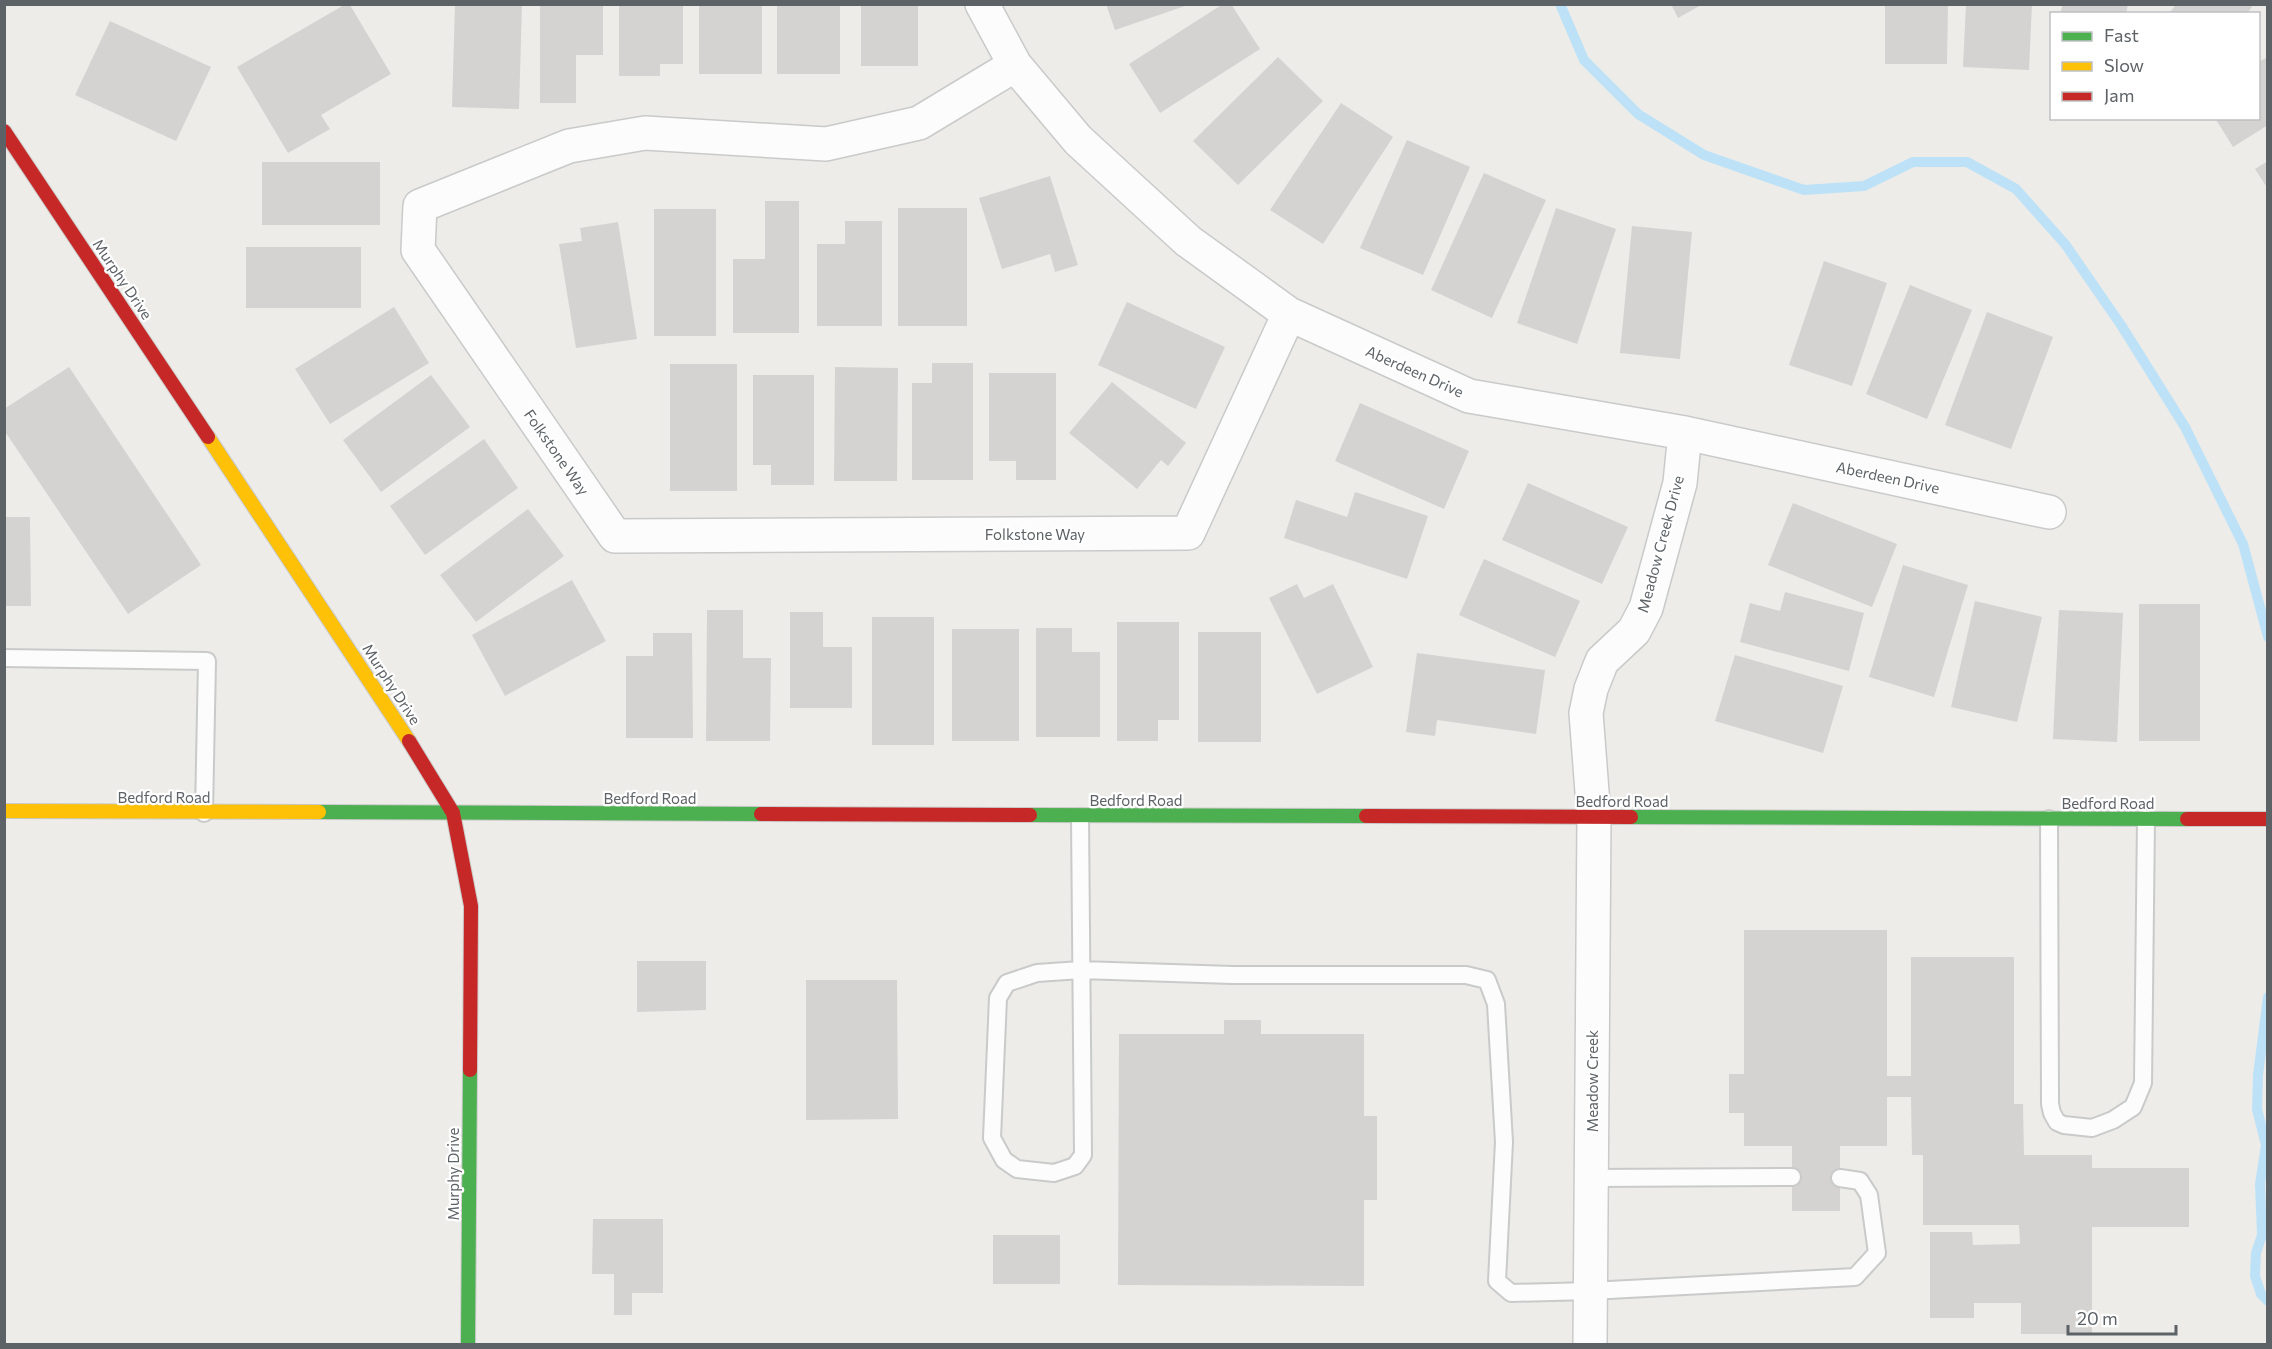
<svg xmlns="http://www.w3.org/2000/svg" width="2272" height="1349" font-family="Commissioner,sans-serif">
<style>
.lines{fill:none;stroke-linecap:round;stroke-linejoin:round}
.stream{stroke:#bde2f7;stroke-width:10}
.building{fill:#d4d3d1}
.lane-casing{stroke:#c9caca;stroke-width:20}
.street-casing{stroke:#c9caca;stroke-width:36}
.fast-casing{stroke:#c9cac9;stroke-width:16}
.slow-casing{stroke:#c9cac9;stroke-width:16}
.jam-casing{stroke:#c9cac9;stroke-width:16}
.lane{stroke:#fcfcfc;stroke-width:16}
.street{stroke:#fcfcfc;stroke-width:33}
.fast{stroke:#4caf50;stroke-width:14}
.slow{stroke:#ffc107;stroke-width:14}
.jam{stroke:#c62828;stroke-width:14}
.labels{text-anchor:middle;dominant-baseline:central;stroke-width:4.5;stroke-linejoin:round;paint-order:stroke}
.street-label{font-size:15px;fill:#5d6266;stroke:#fff}
</style>
<rect width="100%" height="100%" fill="#edece8"/>
<g class="lines">
<path class="stream" d="M1560 4 1584 60 1638 114 1704 155 1804 190 1864 186 1913 162H1967L2016 189 2065 244 2121 325 2185 427 2243 544 2268 637
M2268 997 2258 1075 2257 1109 2266 1145 2260 1184 2262 1235 2256 1253 2255 1276 2261 1294 2268 1301"/>
</g>
<path class="building" d="M455 4H522L519 109 452 107Z
M540 4H603V55H576V103H540Z
M619 4H683V64H660V76H619Z
M699 4H762V74H699Z
M777 4H840V74H777Z
M861 4H918V66H861Z
M1106 4H1188V5L1115 30Z
M1223 4H1231L1260 49 1160 113 1129 64Z
M1671 4H1703L1678 18Z
M1885 4H1948L1947 64H1885Z
M1966 4H2032L2029 70 1963 67Z
M2063 4H2128L2126 14H2060Z
M2176 4H2247L2252 7 2247 14H2169Z
M344 5H350L391 74 321 115 330 129 288 153 237 67Z
M110 21 211 67 176 141 75 95Z
M1278 57 1323 101 1238 185 1193 141Z
M2268 57V125L2233 147 2215 118H2258V62Z
M1341 103 1393 137 1323 244 1270 210Z
M1407 140 1470 167 1423 275 1360 248Z
M2268 161V189L2255 169Z
M262 162H380V225H262Z
M1484 173 1546 200 1492 318 1431 290Z
M1050 176 1078 265 1055 272 1050 254 1002 269 979 198Z
M765 201H799V333H733V259H765Z
M898 208H967V326H898Z
M1556 208 1616 229 1577 344 1517 323Z
M654 209H716V336H654Z
M845 221H882V326H817V244H845Z
M618 222 637 339 576 348 559 244 582 241 580 228Z
M1632 226 1692 232 1680 359 1620 353Z
M246 247H361V308H246Z
M1824 261 1887 283 1852 386 1789 365Z
M1910 285 1972 310 1927 419 1866 394Z
M1127 302 1225 347 1196 409 1098 365Z
M394 307 429 363 330 424 295 369Z
M1987 312 2053 337 2011 449 1945 425Z
M932 363H973V480H912V383H932Z
M670 364H737V491H670Z
M69 367 201 565 128 614 4 430V409Z
M835 367 898 368 897 481H834Z
M989 373H1056V480H1016V461H989Z
M431 375 470 427 381 492 343 440Z
M753 375H814V485H771V465H753Z
M1112 382 1186 443 1168 466 1161 460 1137 489 1069 433Z
M1360 403 1469 451 1444 509 1335 461Z
M484 439 518 488 425 555 390 506Z
M1528 483 1628 527 1602 584 1502 540Z
M1355 492 1428 516 1407 579 1284 538 1296 500 1347 517Z
M1793 503 1897 544 1872 607 1768 565Z
M528 509 564 556 476 622 440 575Z
M4 517H30L31 606H4Z
M1484 559 1580 601 1555 657 1459 615Z
M1903 565 1968 585 1934 697 1869 677Z
M572 580 606 641 505 696 472 635Z
M1297 584 1304 598 1333 584 1373 667 1317 694 1269 598Z
M1785 592 1864 613 1849 671 1740 642 1750 603 1780 611Z
M1975 601 2042 617 2017 722 1951 707Z
M2139 604H2200V741H2139Z
M707 610H743V658H771L770 741H706Z
M2059 610 2123 613 2117 742 2053 739Z
M790 612H823V647H852V708H790Z
M872 617H934V745H872Z
M1117 622H1179V720H1158V741H1117Z
M1036 628H1072V652H1100V737H1036Z
M952 629H1019V741H952Z
M1198 632H1261V742H1198Z
M653 633H692L693 738H626V656H653Z
M1417 653 1545 670 1536 734 1437 720 1435 736 1406 732Z
M1735 655 1843 686 1823 753 1715 721Z
M1744 930H1887V1076H1911V957H2014V1104H2023L2024 1155H2092V1168H2189V1227H2092V1334H2021V1303H1974V1318H1930V1232H1972L1973 1245 2020 1244 2019 1225H1923V1155H1912L1911 1097H1887V1146H1840V1211H1792V1146H1744V1113H1729V1074H1744Z
M637 961H706V1010L637 1012Z
M806 980H897L898 1119 806 1120Z
M1224 1020H1261V1034H1364V1116H1377V1200H1364V1286L1118 1285 1119 1034H1224Z
M593 1219H663V1293H632V1315H614V1274H592Z
M993 1235H1060V1284H993Z"/>
<g class="lines">
<defs>
<path id="lane" d="M4 658 207 661 204 813
M1080 817 1083 1155 1075 1166 1054 1173 1017 1169 1004 1160 992 1138 998 998 1007 983 1037 973 1081 970 1232 975H1466L1487 980 1496 1004 1504 1142 1497 1281 1511 1293 1590 1291 1855 1277 1877 1253 1869 1195 1860 1181 1840 1178
M2049 819 2050 1104 2052 1113 2057 1122 2064 1125 2092 1128 2113 1120 2133 1107 2143 1083 2146 819
M1591 1178 1792 1177"/>
<path id="street" d="M982 4 1015 65 1078 140 1188 241 1289 314 1469 396 1685 433 2049 512
M1015 65 919 123 826 144 645 133 569 146 420 206 418 250 615 536 1188 533 1289 314
M1590 1344 1594 818 1586 713 1591 689 1602 661 1634 631 1646 608 1680 483 1685 433"/>
<path id="fast" d="M319 812 761 814
M1030 815 1366 816
M1631 817 2187 819
M468 1344 470 1070"/>
<path id="slow" d="M208 437 409 741
M4 811 319 812"/>
<path id="jam" d="M4 131 208 437
M409 741 453 813 471 906 470 1070
M761 814 1030 815
M1366 816 1631 817
M2187 819H2268"/>
</defs>
<use href="#lane" class="lane-casing"/>
<use href="#street" class="street-casing"/>
<use href="#fast" class="fast-casing"/>
<use href="#slow" class="slow-casing"/>
<use href="#jam" class="jam-casing"/>
<use href="#lane" class="lane"/>
<use href="#street" class="street"/>
<use href="#fast" class="fast"/>
<use href="#slow" class="slow"/>
<use href="#jam" class="jam"/>
</g>
<g class="labels">
<g class="street-label">
<text transform="translate(123 279) rotate(56)">Murphy Drive</text>
<text transform="translate(1415 371) rotate(24)">Aberdeen Drive</text>
<text transform="translate(557 452) rotate(55)">Folkstone Way</text>
<text transform="translate(1888 477) rotate(12)">Aberdeen Drive</text>
<text x="1035" y="534">Folkstone Way</text>
<text transform="translate(1660 544) rotate(-75)">Meadow Creek Drive</text>
<text transform="translate(392 684) rotate(57)">Murphy Drive</text>
<text x="164" y="797">Bedford Road</text>
<text x="650" y="798">Bedford Road</text>
<text x="1136" y="800">Bedford Road</text>
<text x="1622" y="801">Bedford Road</text>
<text x="2108" y="803">Bedford Road</text>
<text transform="translate(1592 1081) rotate(-90)">Meadow Creek</text>
<text transform="translate(453 1174) rotate(-90)">Murphy Drive</text>
</g>
</g>
<rect width="2272" height="1349" fill="none" stroke="#5d6266" stroke-width="12"/>
<rect x="2050" y="12" width="210" height="108" fill="#ffffff" stroke="#bec0c2" stroke-width="1.5"/>
<rect x="2062" y="32" width="30" height="9" fill="#4caf50" stroke="#bec0c2" stroke-width="1.5"/>
<text x="2104" y="42" font-size="18" fill="#5d6266">Fast</text>
<rect x="2062" y="62" width="30" height="9" fill="#ffc107" stroke="#bec0c2" stroke-width="1.5"/>
<text x="2104" y="72" font-size="18" fill="#5d6266">Slow</text>
<rect x="2062" y="92" width="30" height="9" fill="#c62828" stroke="#bec0c2" stroke-width="1.5"/>
<text x="2104" y="102" font-size="18" fill="#5d6266">Jam</text>
<path d="M2068 1325v9h108v-9" fill="none" stroke="#5d6266" stroke-width="3"/>
<text x="2077" y="1325" font-size="18" fill="#5d6266" stroke="#ffffff" stroke-width="4.5" paint-order="stroke">20 m</text>
</svg>
